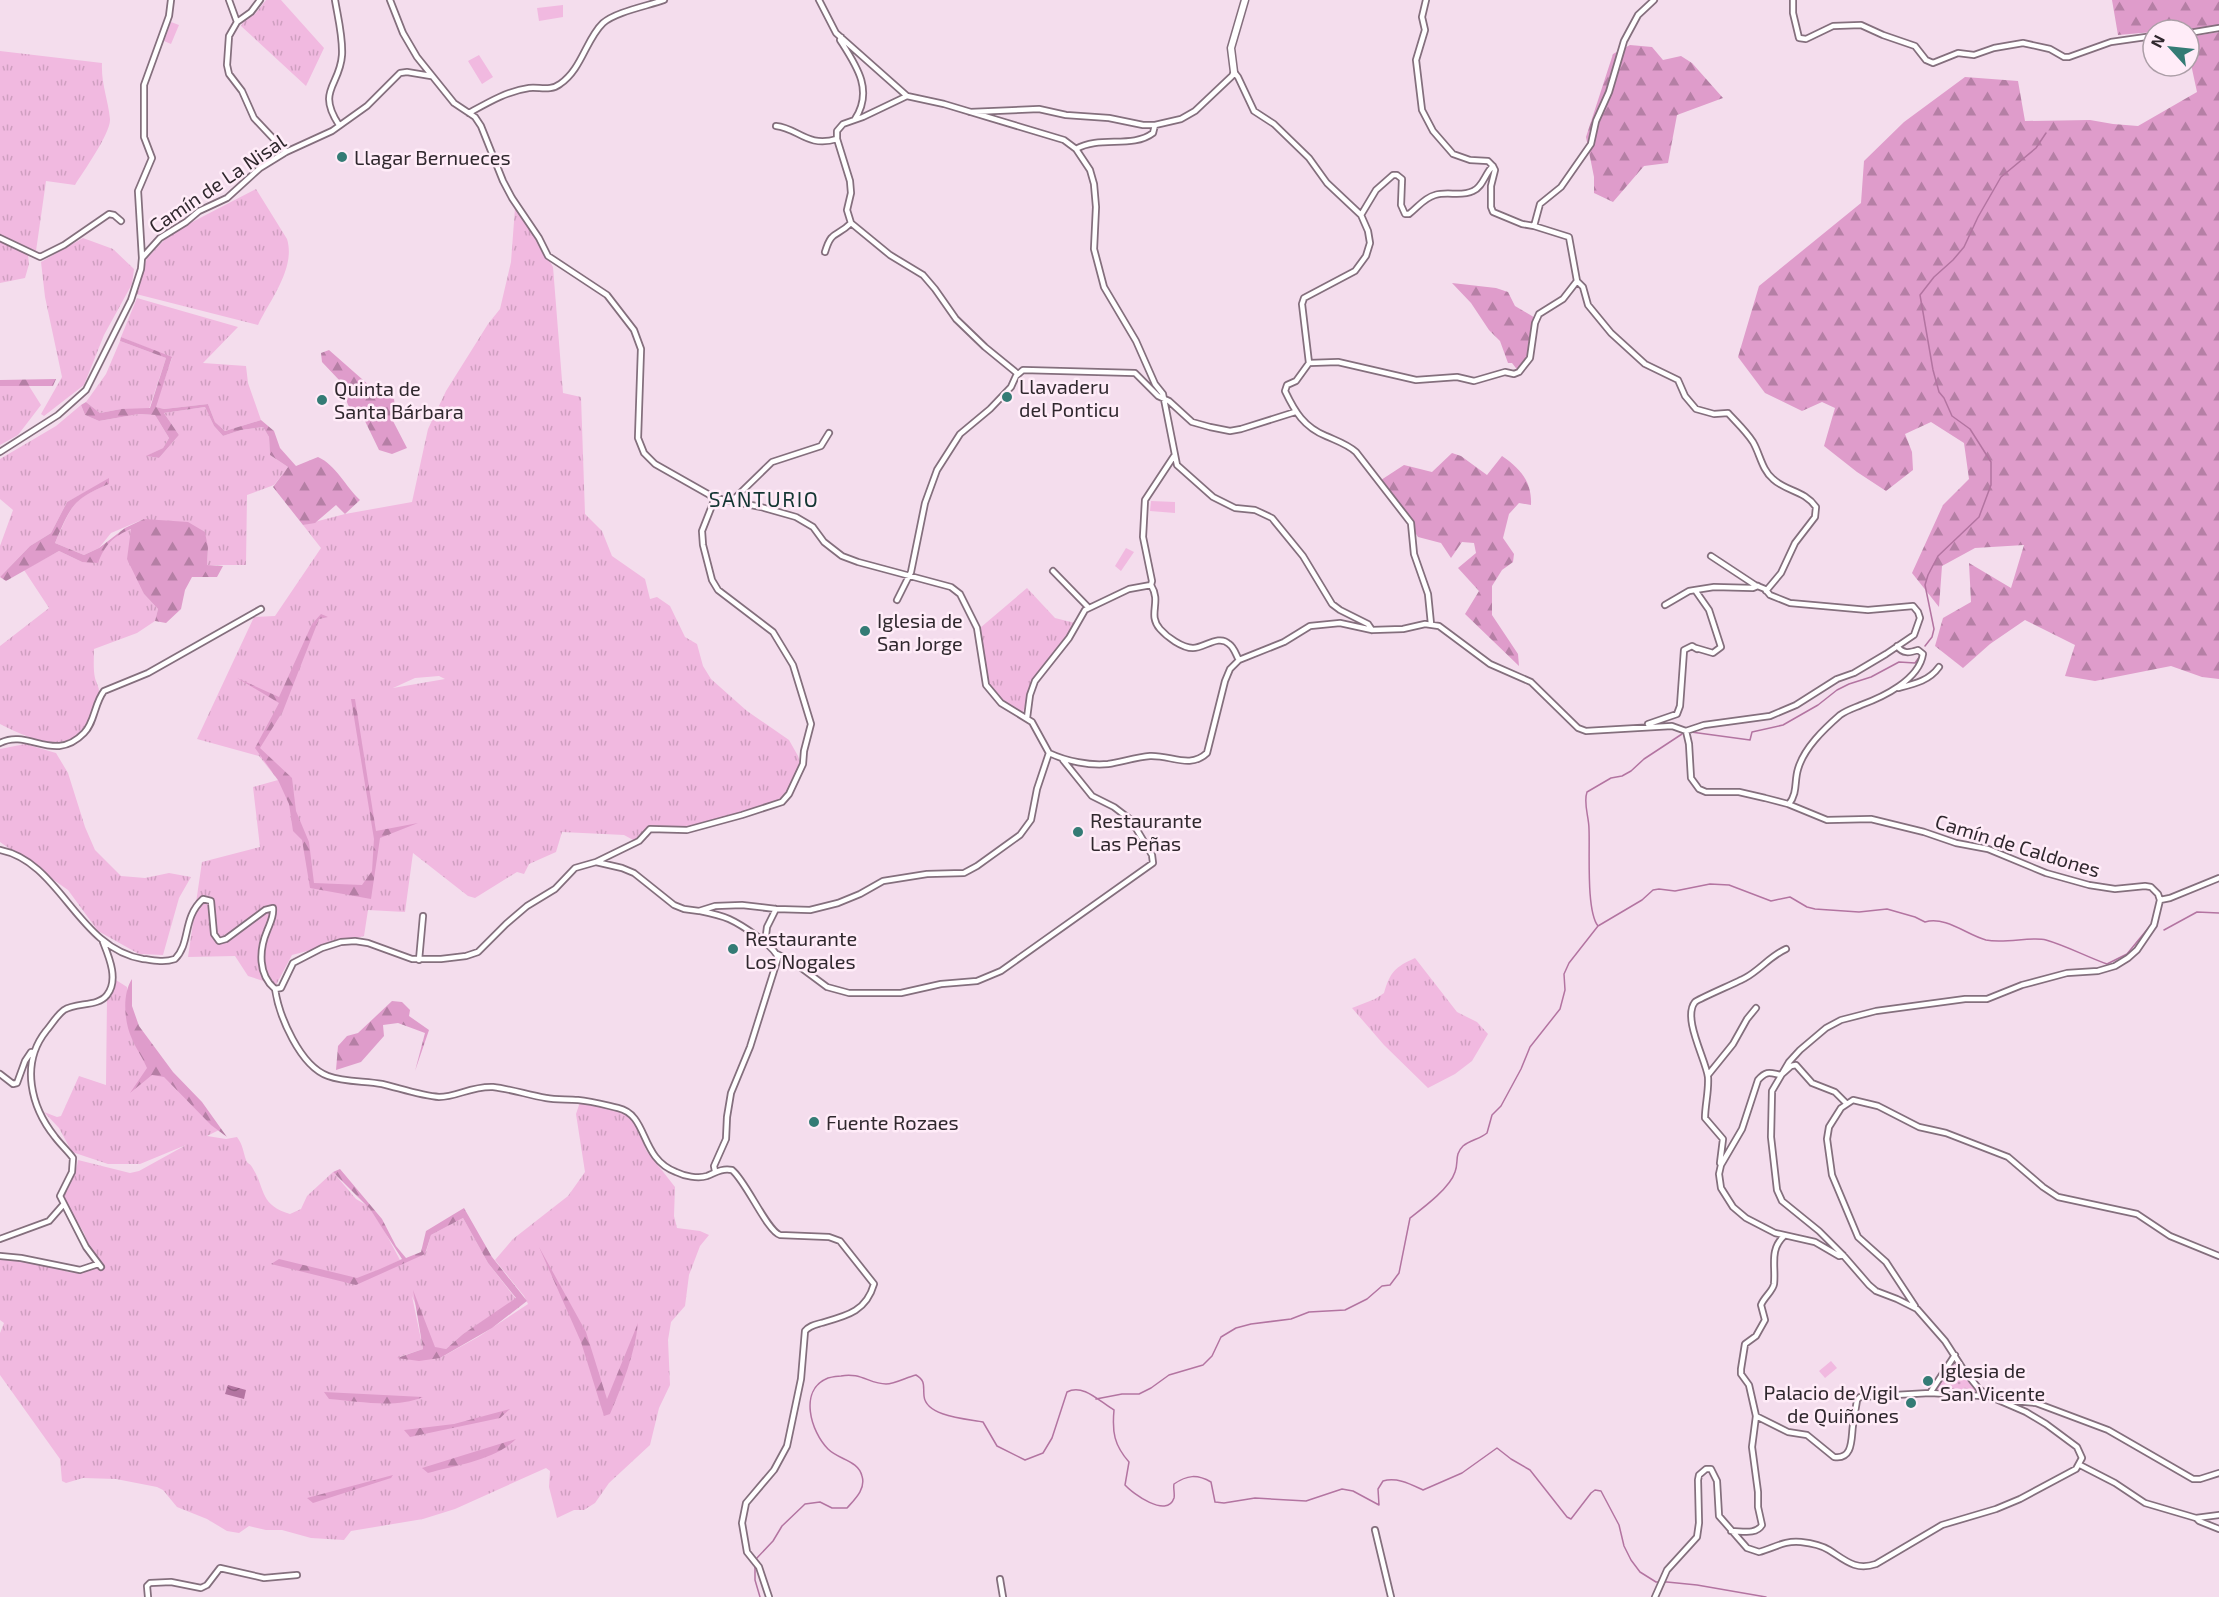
<svg xmlns="http://www.w3.org/2000/svg" width="2219" height="1597" font-family="'Exo 2',sans-serif">
<style>
.grass{fill:url(#grass-tufts);fill-rule:evenodd}
.forest{fill:url(#forest-firs)}
.park{fill:url(#park-dots)}
.pitch{fill:#f1b9e0}
.water{fill:url(#water-waves)}
.lines{fill:none;stroke-linecap:round;stroke-linejoin:round}
.stream{stroke:#b374a1;stroke-width:1.5}
.minor-casing{stroke:#846f7d;stroke-width:8}
.tertiary-casing{stroke:#846f7d;stroke-width:9}
.minor{stroke:#fff;stroke-width:4.5}
.tertiary{stroke:#fff;stroke-width:6}
.poi-dot{fill:#347b75;stroke:#ffecf8;stroke-width:2}
.labels{text-anchor:middle;dominant-baseline:central;stroke-width:5;stroke-linejoin:round;paint-order:stroke}
.poi-label{font-size:20px;fill:#30282e;stroke:#ffecf8;text-anchor:start}
.street-label{font-size:20px;fill:#30282e;stroke:#ffecf8}
.neighbourhood-label{font-size:21px;letter-spacing:1.5px;fill:#143633;stroke:#ffecf8}
</style>
<defs>
<pattern id="grass-tufts" width="24" height="20" patternUnits="userSpaceOnUse" patternTransform="scale(1.5)"><rect width="24" height="20" fill="#f1b9e0"/><path d="M3 7l-1-3M5 7V3M7 7l1-3M15 17l-1-3M17 17v-4M19 17l1-3" fill="none" stroke="#cf9fc0"/></pattern>
<pattern id="forest-firs" width="22" height="20" patternUnits="userSpaceOnUse" patternTransform="scale(1.5)"><rect width="22" height="20" fill="#df9ccb"/><path d="M5 1l3.5 6h-7zM16 11l3.5 6h-7z" fill="#b57fa5"/></pattern>
<pattern id="park-dots" width="8" height="8" patternUnits="userSpaceOnUse" patternTransform="scale(1.5)"><rect width="8" height="8" fill="#f1b9e0"/><path d="M2 2h.1M6 6h.1" fill="none" stroke="#cf9fc0" stroke-width="1.8" stroke-linecap="round"/></pattern>
<pattern id="water-waves" width="16" height="10" patternUnits="userSpaceOnUse" patternTransform="scale(1.5)"><rect width="16" height="10" fill="#b374a1"/><path d="M0 5q4-4 8 0t8 0" fill="none" stroke="#925f84"/></pattern>
</defs>
<rect width="100%" height="100%" fill="#f4dded"/>
<path class="grass" d="M266 0H281L324 48 306 86 241 26 244 21 255 14Z
M0 51 102 63C101 84 108 99 110 119 111 133 83 172 75 185L46 181 36 251 0 235Z
M256 189 287 239C296 268 270 300 258 325L136 294 147 258 171 233Z
M515 208 535 235 553 267 563 393 581 397 585 514 602 531 612 556 645 579 650 599 657 597 670 606 685 637 697 644 703 666 711 679 747 711 789 740 798 756 802 770 782 802 687 830 650 829 648 827 637 842 624 835 562 832 556 852 529 864 524 874 517 872 475 898 468 896 413 853 405 912 368 910 364 936 292 955 276 985 248 976 235 956 188 957 202 862 260 847 253 787 278 780 259 756 197 739 254 617 275 616 321 548 303 525 345 514 412 502 428 429 446 391 488 324 500 309 511 262ZM439 676 445 679 393 688 415 678Z
M83 238 113 249 134 269 132 284 104 335 84 385 44 416 41 414 62 377 45 297 41 262Z
M0 240 28 255 29 264 25 278 0 283Z
M137 298 238 327 203 363 246 366 248 383 261 420 225 431 215 422 208 404 164 409 155 407 172 358 121 337Z
M120 341 166 358 149 409H121L100 413 86 402 106 374Z
M0 386H29L41 405 18 435 0 445Z
M81 405 85 415 99 421 139 414 155 415 169 438 163 448 147 456 159 458 179 435 164 413 205 407 214 426 223 436 241 430 263 427 269 437 270 455 288 467 274 485 247 495 246 565H207L208 548 144 519 111 533 99 548 84 555 55 543C71 508 71 499 109 484V479L67 502 51 533 30 546 0 577V546L13 510 0 499V459L56 426Z
M131 529 144 594 158 609 155 621 137 633 94 649C94 658 93 669 95 678 96 682 99 687 99 691 99 698 93 707 91 713 74 760 32 740 0 724V646L49 608 24 570 59 551 82 562 119 534Z
M1027 588 1055 618 1075 623 1062 644 1032 683 1023 712C1015 711 1009 707 1003 702 979 682 986 655 980 628Z
M25 744 56 753 68 773 85 827 95 850 121 876 145 878 169 873 191 877 179 898 163 955 139 954 98 931 68 890 0 842V749Z
M1415 958 1457 1012 1477 1022 1488 1034 1472 1061 1455 1074 1428 1088 1384 1045 1352 1008 1375 999 1384 993C1390 972 1395 967 1415 958Z
M116 980 127 987V1007L162 1066 221 1129 207 1136 226 1139 237 1137C243 1145 243 1151 246 1160 248 1165 249 1162 252 1167 266 1189 259 1205 290 1214L301 1209 307 1196 333 1172 356 1199 368 1206 384 1230 400 1260 364 1278 426 1252 431 1235 463 1218 488 1263 516 1299 463 1334 446 1349 434 1348 412 1296 423 1349 399 1357 440 1358 478 1337 528 1304 524 1296 495 1260 513 1239 568 1196 585 1172 576 1114 580 1102 620 1111 630 1115 637 1126 646 1150 675 1187 674 1216 677 1228 700 1231 709 1235 700 1246 689 1275 685 1306 671 1322 668 1340 670 1385 659 1408 650 1445 609 1483 595 1503 584 1510H574L557 1518 549 1487 550 1471 546 1468 455 1509 423 1519 351 1531 344 1540 311 1538 282 1530H266L249 1526 239 1533 227 1531 207 1519 177 1507 163 1490 157 1487 116 1479 83 1478 66 1483 62 1481 60 1459 0 1375V1333L4 1323 0 1320V1258L57 1267 68 1272 80 1273 101 1267 102 1262 89 1246 84 1233 63 1198C65 1184 77 1175 78 1160L130 1173 139 1171 186 1145 140 1164H108L72 1152 59 1128 44 1112 57 1117 61 1116 79 1076 106 1085 107 999Z"/>
<path class="forest" d="M2112 0H2219V25L2201 30H2153V32L2118 35Z
M2219 32V679L2202 677 2171 666 2095 681 2065 676 2075 645 2025 620 1990 644 1963 668 1935 646 1943 618 1971 602 1969 563 2011 588 2024 545 1975 548 1942 566 1939 607 1912 573 1943 505 1969 479 1964 443 1931 422 1905 434 1912 452 1913 470 1886 491 1857 472 1824 446 1835 408 1822 402 1802 411 1765 393 1738 357 1759 286 1861 203 1864 161 1904 122 1965 77 2018 81 2025 121 2090 120 2113 124 2138 126 2197 92 2189 55V37Z
M1630 45 1652 47 1663 60 1681 56 1692 63 1723 98 1677 115 1668 163 1644 166 1613 202 1594 193V177L1586 137 1613 54Z
M1452 283 1496 288 1508 292 1515 306 1537 319 1532 352 1519 372 1512 363H1508L1500 341 1489 330 1471 303Z
M121 337 172 357 156 407 164 409 208 404 215 422 225 431 261 420 274 431 280 448 296 466 318 457C336 465 345 486 360 500L345 514 336 505 315 523 303 525 273 487 288 467 270 455 269 437 263 427 241 430 223 436 214 426 205 407 164 413 179 435 159 458 146 456 163 448 169 438 155 415 139 414 99 421 85 415 81 405 86 402 100 413 121 409 150 408 166 358 120 341Z
M329 350 371 387 394 399 395 407 393 421 407 448 392 454 379 450 364 419 355 413 348 405 340 381 322 362 321 353Z
M56 379 53 386H0V380Z
M1452 453 1461 456 1487 475 1502 456C1521 469 1532 482 1531 505L1519 503 1509 514 1503 538 1514 554 1513 562 1502 570 1492 586V615L1518 654 1519 666 1465 614 1479 591 1458 568 1476 553 1474 543 1462 542 1451 558 1441 543 1418 537 1381 480 1404 465 1432 472Z
M109 478V484C72 499 70 508 55 543L84 555 99 548 125 528 144 519 188 522 205 532 208 548 207 565 223 566 217 577H192L185 590 181 609 166 623 155 621 158 609 144 594 127 559 131 529C112 537 105 545 98 563L82 562 59 551 6 581 0 577 30 546 51 533 67 502Z
M321 614 328 617 319 619 283 711 260 748 292 778 296 811 309 842 314 883 362 885 372 871 374 839 351 699H355L376 831 418 823 380 838 371 899 310 888 302 840 293 831 289 804 278 780 255 748 279 703 237 678 279 697 312 624Z
M132 979V1006L139 1026 173 1072 202 1102 227 1137 211 1125 164 1077 152 1075 130 1093 147 1068C143 1058 136 1049 132 1039 124 1022 122 994 132 979Z
M392 1001 402 1002 410 1010 409 1016 429 1030 415 1071 425 1033 398 1023 383 1025 384 1036 361 1062 336 1070 338 1046 347 1036 358 1033Z
M340 1169 382 1219 396 1246 406 1258 421 1252 426 1231 464 1208 492 1257 527 1301 492 1328 440 1358 419 1361 397 1358 423 1349 413 1290 435 1347 446 1349 463 1334 516 1298 488 1263 463 1218 431 1235 425 1254 356 1285 271 1264 279 1259 357 1278 380 1269 402 1259 370 1209 333 1172Z
M539 1247 586 1332 607 1399 638 1323C635 1354 622 1386 610 1414L604 1416 581 1342Z
M324 1392 423 1397C395 1409 358 1401 329 1399Z
M510 1409 500 1418 410 1437 404 1430 454 1424Z
M516 1439C495 1460 457 1465 428 1473L422 1468Z
M393 1475 391 1478 313 1503 307 1498Z"/>
<path class="park" d="M1955 1355 1984 1394 1982 1396 1930 1393Z"/>
<path class="pitch" d="M563 5V17L539 21 537 8Z
M171 22 179 25 171 44 164 41Z
M479 55 493 77 482 84 468 61Z
M1151 501 1175 502V513L1150 511Z
M1126 548 1134 552 1121 571 1115 566Z
M1831 1361 1837 1368 1825 1378 1819 1371Z"/>
<path class="water" d="M228 1385 246 1390 244 1399 225 1394Z"/>
<g class="lines">
<path class="stream" d="M1925 646 1932 637 1934 629 1925 585 1928 575 1938 556 1979 517 1991 485V462L1970 429 1952 416 1944 398 1939 392 1933 370 1920 295 1934 277 1953 260 1964 247 1978 217 2001 177 2036 148 2046 133
M1691 732 1750 740 1752 732 1783 725 1818 705 1837 690 1849 684 1871 677 1899 662 1915 663 1920 656
M1598 926 1642 900 1653 890 1659 889 1675 891 1710 884 1729 885 1771 901 1790 897 1807 907 1815 909 1859 912 1887 909 1915 917 1925 922C1946 916 1967 935 1986 940 2005 944 2032 936 2046 940 2067 946 2087 957 2107 964L2127 954 2150 926
M2164 930 2197 912 2219 913
M1096 1399 1122 1394H1139L1151 1388 1169 1375 1203 1365 1212 1356 1221 1337 1236 1328 1251 1324 1291 1319 1309 1312 1345 1310 1367 1299 1382 1286 1390 1285 1399 1273 1410 1218C1423 1208 1450 1188 1455 1172 1459 1162 1454 1155 1463 1146 1470 1140 1480 1139 1487 1133L1492 1115 1501 1106 1521 1069 1530 1047 1560 1009 1565 990 1564 974 1569 963 1598 926C1586 911 1590 851 1589 829 1589 817 1583 803 1587 792L1611 778 1622 776 1631 771 1644 759 1682 734
M756 1559 773 1541 782 1526 805 1504 820 1502 832 1508H847C855 1499 866 1489 862 1476 858 1460 839 1460 828 1449 811 1432 798 1390 828 1378 832 1377 837 1376 841 1376 860 1372 870 1384 886 1384 895 1384 907 1377 916 1375 926 1381 923 1386 924 1396 926 1417 968 1419 983 1422L997 1446 1025 1460 1043 1453 1052 1438 1067 1392C1083 1383 1100 1402 1114 1410 1112 1432 1114 1445 1129 1462L1125 1485C1132 1493 1167 1519 1174 1498 1175 1494 1173 1488 1174 1484 1187 1475 1197 1474 1211 1482L1215 1502 1224 1503 1255 1498 1306 1501 1342 1489 1353 1491 1379 1505 1378 1489 1383 1481C1397 1477 1410 1484 1423 1490L1462 1473 1497 1448 1511 1459 1530 1470 1567 1517 1571 1519 1591 1493 1595 1490 1601 1491 1619 1525 1624 1546 1631 1560 1640 1572 1656 1582H1667L1697 1585 1766 1597
M755 1563V1580L760 1597"/>
<defs>
<path id="minor" d="M229 0 237 22
M260 0 251 12 237 22 229 36 227 65 229 74 242 91 254 118 286 152
M335 0C338 18 343 37 342 55 340 86 316 90 339 125
M390 0 403 33 417 57 454 103 475 117 481 126 503 181 512 198 539 238 548 256 607 295 634 330 641 349 638 438 644 453 655 464 715 498 761 507 796 517 813 527 824 542 842 556 858 562 951 587 960 594 977 628 986 685 1001 703 1032 722 1049 753
M819 0 836 33 907 96 944 104 1064 140 1076 149 1090 170 1094 184 1096 207 1094 249 1104 287 1136 341 1155 384 1163 394 1177 465 1213 497 1235 508 1255 510 1272 518 1303 556 1332 604 1340 610 1368 624 1372 630
M1426 0 1422 17 1425 30 1416 60 1422 110 1433 131 1453 154 1470 160 1488 161 1493 166
M1793 0V13L1799 38 1806 39 1833 26 1861 25 1883 35 1915 46 1926 60 1933 63 1958 53 1974 55 1994 48 2023 43 2050 49 2064 57H2069L2111 42 2153 36
M2189 33 2219 28
M841 37 840 40C856 65 874 90 855 119
M907 96 863 117 843 124 837 131V139L850 181 851 193 847 210 851 223 890 255 923 275 935 289 956 319 985 347 1018 374
M970 112 1039 109 1066 115 1109 118 1143 125H1155L1181 119 1195 111 1232 76 1234 72 1238 77 1254 111 1274 124 1309 158 1327 183 1361 215 1368 231 1370 243 1366 256 1355 271 1304 298 1302 304 1309 363 1296 381 1287 385 1285 391C1295 412 1304 427 1326 436 1337 441 1347 444 1356 452L1411 523 1414 554 1428 594 1431 624
M469 113C487 103 507 91 529 88 540 87 551 91 560 84 582 69 586 39 603 23 615 12 647 6 664 0
M776 126C798 128 807 148 837 139
M1076 149C1100 135 1132 149 1153 133L1155 125
M1361 215 1376 190 1393 175H1397L1402 179 1401 205 1405 214H1409C1418 207 1424 198 1435 195 1448 191 1461 197 1473 191 1483 187 1485 173 1493 166L1495 170 1491 186V207L1493 212 1522 224 1534 226 1540 204 1561 187 1591 144 1596 121 1609 92 1624 41 1638 15 1654 0
M0 238 40 257 64 245 109 214 114 215 121 221
M825 252C832 229 836 238 851 223
M142 258 138 191 152 158 144 137V85L169 16 171 0
M1577 281 1583 287 1588 305 1611 333 1645 364 1678 380 1685 396 1696 409 1714 414 1728 413C1736 422 1746 431 1753 442 1760 454 1762 470 1773 479 1787 492 1804 490 1816 507L1815 517 1795 543 1781 573 1766 591
M1309 363 1338 362 1416 380 1457 377 1474 381 1505 372 1514 374 1519 372 1530 358 1535 323 1539 314 1563 299 1577 281 1569 237 1534 226
M0 452 58 415 86 390 131 300 141 269 142 258 160 238 186 222 199 211 227 198 260 168 286 152 332 131 367 106 400 73 407 72 431 76
M733 502 735 498 772 462 821 446 829 433
M1053 571 1088 607
M1151 585C1162 603 1147 614 1160 629 1167 637 1182 648 1193 648 1204 648 1219 634 1229 644 1234 647 1236 655 1239 660
M1695 590 1714 587 1753 588 1758 586
M897 600 911 572 925 503 937 470 960 434 990 409 1011 387 1016 376 1023 370 1135 373 1158 396 1169 401 1192 422 1210 427 1230 431 1241 429 1295 412
M1665 605 1689 591 1695 590 1709 610 1721 647 1713 653 1696 648
M1898 688C1914 684 1929 681 1939 667
M1027 718 1030 695 1035 681 1069 638 1085 610 1129 589 1151 585 1152 581 1143 537 1145 500 1174 456
M1648 724 1677 714 1680 706 1684 650 1692 646 1697 649
M1686 731 1704 725 1770 716 1796 705 1837 679 1854 673 1886 654 1914 635 1920 618 1918 612 1913 606 1868 610 1790 603 1770 595 1765 589 1755 585 1711 556
M0 743C28 728 54 764 84 733 95 722 94 704 104 691L148 673 261 609
M1049 753C1066 761 1090 766 1108 764 1122 762 1136 757 1150 756 1171 755 1190 769 1207 753L1225 681 1230 669 1239 660 1284 642 1310 626 1340 623 1372 630 1403 629 1425 624 1439 626 1490 664 1531 682 1578 728 1586 731 1672 726 1686 731 1689 744 1691 778 1699 789 1706 792H1739L1765 798 1788 804 1827 820 1871 819 1924 832 1956 843 1988 849 2046 873 2089 885 2115 889 2145 886 2151 887 2158 894 2160 900 2154 925 2137 950 2128 958 2115 966 2098 971 2067 973 2022 985 1987 999H1965L1876 1011 1841 1020 1826 1028 1800 1050 1789 1062 1772 1091 1771 1137 1777 1190 1782 1201 1819 1231 1843 1255 1869 1285 1876 1291 1897 1299 1917 1309 1945 1341 1963 1369 1979 1389 1989 1396 2026 1412 2046 1424 2077 1447 2082 1458 2076 1469 2020 1499 1996 1509 1942 1525 1876 1564C1855 1571 1845 1560 1829 1550 1821 1545 1810 1543 1801 1542 1785 1540 1774 1548 1759 1552L1747 1548 1719 1516 1717 1481 1711 1469H1706L1699 1475 1698 1480 1699 1523 1697 1537 1667 1570 1655 1597
M1789 804C1798 792 1794 782 1798 769 1804 748 1824 729 1840 715 1847 710 1854 708 1861 705 1883 697 1919 680 1923 654L1918 650C1909 653 1903 654 1897 646
M0 850C61 862 77 948 143 959 154 960 163 963 175 959 191 943 182 918 203 899L211 901 214 934 219 941 226 939 265 910 273 908C274 917 270 923 267 931 259 950 258 975 275 989
M596 862 639 841 650 829 687 830 742 815 782 802 789 794 803 764 804 751 811 724 793 665 773 632 718 590 712 580 703 545 702 531 715 498
M2160 900 2170 898 2219 878
M700 911C710 913 720 915 729 919 740 924 775 946 778 958L750 1047 731 1093 727 1117 726 1139 714 1166 715 1171
M765 943 767 927 776 909
M777 954 792 961 827 987 849 993H901L941 984 977 981 1001 971 1153 863 1152 855 1131 820 1114 807 1092 796 1063 760
M419 960 423 916
M275 989C279 1016 300 1066 328 1076 344 1082 364 1081 382 1084 399 1088 422 1096 439 1097 457 1097 471 1086 493 1087 511 1089 528 1095 546 1098 556 1100 567 1099 578 1100 591 1101 605 1105 618 1108 649 1115 639 1158 676 1172 684 1176 698 1179 707 1176 715 1173 721 1168 732 1170 746 1181 767 1231 780 1235L829 1237 840 1241 874 1284C866 1312 846 1316 821 1323 814 1325 809 1326 805 1331L801 1379 787 1446 774 1470 746 1503 742 1523 747 1552 759 1567 769 1597
M275 989 281 988 293 963 322 948 341 942 355 941 368 943 412 959H441L466 956 478 952 506 924 527 906 555 889 575 868 596 862 622 868 634 873 674 905 684 909 699 911 715 906 742 905 776 909 810 910 838 903 860 894 883 881 927 874 964 873 977 866 1020 835 1031 820 1037 789 1049 753
M0 1074 13 1084 17 1083 25 1061 31 1052H34
M1708 1075 1733 1044 1747 1019 1756 1008
M1720 1163 1723 1139 1705 1118C1705 1105 1709 1091 1708 1077 1706 1060 1682 1018 1695 1002 1698 999 1738 982 1745 978 1760 970 1770 956 1786 949
M0 1239 49 1221 63 1205
M1843 1255 1839 1256 1815 1242 1775 1233 1746 1218 1733 1207 1721 1188 1719 1174 1721 1165 1742 1129 1758 1080C1767 1070 1770 1073 1781 1075L1791 1066 1796 1065 1812 1083 1835 1092 1846 1103
M0 1256 21 1258 80 1270 98 1264
M101 1267 86 1247 60 1196 72 1172 73 1158C68 1151 61 1145 55 1137 31 1107 20 1064 46 1031 52 1024 57 1015 64 1010 76 1002 98 1007 107 995 119 980 109 957 103 942
M1915 1306 1886 1262 1858 1237 1832 1175 1827 1139 1829 1127 1841 1108 1853 1100 1878 1106 1919 1127 1946 1133 2008 1157 2043 1187 2058 1197 2137 1214 2170 1236 2219 1256
M1930 1393 1955 1355
M2002 1400 2036 1403 2108 1430 2193 1479H2200L2219 1473
M1756 1416 1788 1432 1807 1435 1834 1457C1854 1460 1851 1437 1853 1425 1854 1416 1856 1408 1857 1400L1860 1397 1930 1393 1982 1396 1984 1394
M2080 1465 2115 1483 2145 1503 2196 1518 2199 1521 2219 1529
M2196 1518 2219 1515
M1375 1530 1391 1597
M1731 1531C1742 1531 1756 1535 1762 1525L1758 1507V1492L1752 1447 1756 1416 1749 1385 1741 1374V1369L1745 1344 1756 1336 1765 1320 1761 1305C1764 1297 1773 1291 1774 1284 1776 1266 1769 1250 1784 1236
M1000 1579 1003 1597
M148 1597 147 1586 150 1583 171 1582 201 1588 207 1585 220 1568 264 1578 297 1575"/>
<path id="tertiary" d="M1234 72 1231 48 1245 0"/>
</defs>
<use href="#minor" class="minor-casing"/>
<use href="#tertiary" class="tertiary-casing"/>
<use href="#minor" class="minor"/>
<use href="#tertiary" class="tertiary"/>
</g>
<g class="poi-dot">
<circle cx="342" cy="157" r="6"/>
<circle cx="1007" cy="397" r="6"/>
<circle cx="322" cy="400" r="6"/>
<circle cx="865" cy="631" r="6"/>
<circle cx="1078" cy="832" r="6"/>
<circle cx="733" cy="949" r="6"/>
<circle cx="814" cy="1122" r="6"/>
<circle cx="1928" cy="1381" r="6"/>
<circle cx="1911" cy="1403" r="6"/>
</g>
<g class="labels">
<g class="poi-label">
<text x="354" y="157">Llagar Bernueces</text>
<text x="1019" y="386">Llavaderu<tspan x="1019" dy="23">del Ponticu</tspan></text>
<text x="334" y="388">Quinta de<tspan x="334" dy="23">Santa Bárbara</tspan></text>
<text x="877" y="620">Iglesia de<tspan x="877" dy="23">San Jorge</tspan></text>
<text x="1090" y="820">Restaurante<tspan x="1090" dy="23">Las Peñas</tspan></text>
<text x="745" y="938">Restaurante<tspan x="745" dy="23">Los Nogales</tspan></text>
<text x="826" y="1122">Fuente Rozaes</text>
<text x="1940" y="1370">Iglesia de<tspan x="1940" dy="23">San Vicente</tspan></text>
<text x="1899" y="1392" text-anchor="end">Palacio de Vigil<tspan x="1899" dy="23">de Quiñones</tspan></text>
</g>
<g class="street-label">
<text transform="translate(217 183) rotate(-34)">Camín de La Nisal</text>
<text transform="translate(2018 845) rotate(17)">Camín de Caldones</text>
</g>
<g class="neighbourhood-label">
<text x="764" y="498">SANTURIO</text>
</g>
</g>
<g transform="translate(2171 48) rotate(297)"><circle r="28" fill="#ffecf8" stroke="#ac9ea7" stroke-width="1.5"/>
<path d="M0-4.5L10 22L0 15L-10 22Z" fill="#347b75"/>
<text y="-9" font-size="16" font-weight="bold" text-anchor="middle" fill="#30282e">N</text>
</g>
</svg>
